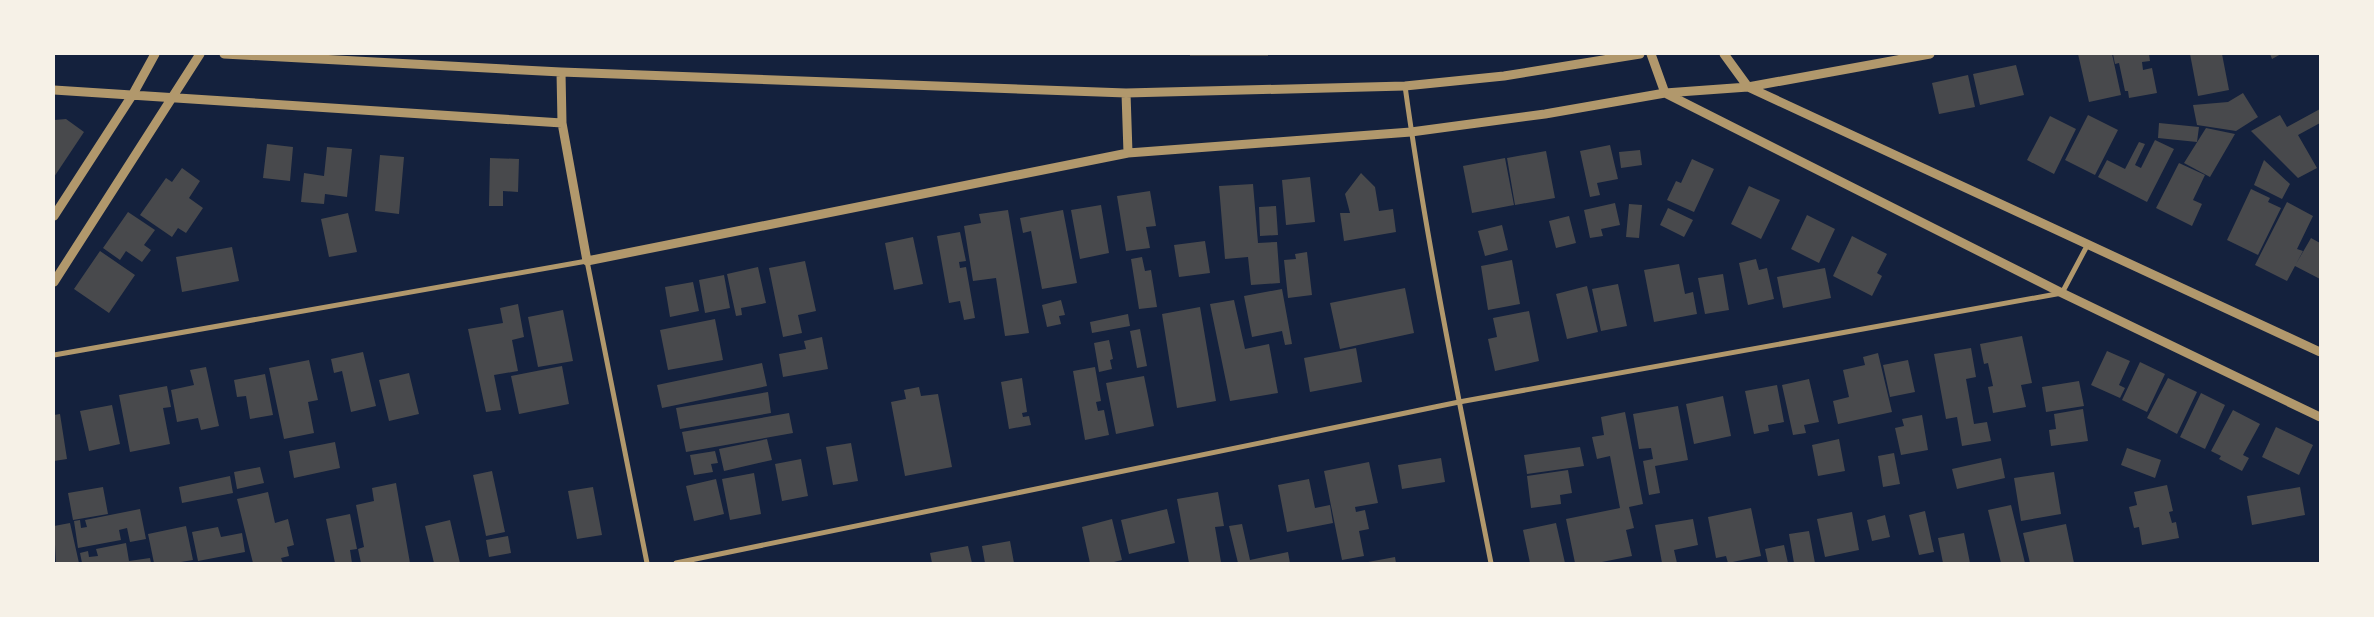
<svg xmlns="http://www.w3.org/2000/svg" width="2374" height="617" font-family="'Varela Round',sans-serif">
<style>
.building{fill:#48494c}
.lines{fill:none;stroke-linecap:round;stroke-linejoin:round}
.minor{stroke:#b1986c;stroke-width:5}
.tertiary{stroke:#b1986c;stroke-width:9}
</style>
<rect width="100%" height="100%" fill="#14213d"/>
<path class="building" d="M1190 54H1268V56H1190Z
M2078 54H2112L2121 95 2089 102Z
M2113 54H2149L2150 61 2142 62 2143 70 2152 68 2157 93 2129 98 2128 91H2125L2119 63 2115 64Z
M2190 54H2222L2229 90 2198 96Z
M2270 54H2281L2272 59Z
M2016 65 2024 95 1980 105 1973 74Z
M1968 75 1975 107 1939 114 1932 83Z
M2243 93 2258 117 2236 131 2197 125 2193 105 2228 102Z
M2320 109V123L2298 135 2317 168 2298 178 2251 131 2280 115 2287 127Z
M2088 115 2118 130 2095 175 2065 160Z
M2050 116 2076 129 2054 174 2027 160Z
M66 119 84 132 54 177V120Z
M2159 123 2199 127 2197 142 2158 138Z
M2206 128 2235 134 2210 177 2184 163Z
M2155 140 2174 149 2147 202 2098 177 2107 160 2125 169 2139 142 2145 144 2135 165 2141 168Z
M267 144 293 147 290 181 263 178Z
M1610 145 1618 179 1597 183 1600 195 1590 197 1580 151Z
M327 147 352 149 347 197 325 194 324 204 301 202 304 173 324 176Z
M1640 150 1642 165 1621 168 1619 152Z
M1546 151 1555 198 1515 205 1507 158Z
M380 155 404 157 399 214 375 211Z
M490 158 519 159 518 192 503 191V206H489Z
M1505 158 1514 205 1472 213 1463 166Z
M1692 159 1714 169 1694 212 1667 200 1676 181 1681 183Z
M2264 160 2290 184 2282 199 2254 185Z
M2179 163 2205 175 2193 200 2202 204 2192 226 2156 208Z
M182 168 200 181 189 198 203 208 186 233 178 228 172 237 140 215 166 178 172 182Z
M1361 173 1375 187 1379 211 1393 209 1396 232 1344 241 1340 213H1350L1345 194Z
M1310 177 1315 222 1286 225 1282 180Z
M1253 184 1258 243 1277 242 1280 283 1251 285 1248 257 1225 259 1219 186Z
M1749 186 1780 200 1761 239 1731 224Z
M2251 189 2270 198 2268 202 2281 208 2258 255 2227 240Z
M1150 191 1156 226 1146 227 1150 248 1126 251 1117 196Z
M2287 202 2313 216 2297 249 2303 251 2296 264 2311 238 2320 243V279L2295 266 2287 281 2255 265Z
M1615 203 1620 225 1601 229 1603 236 1590 238 1584 210Z
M1629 204 1642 205 1639 238 1626 237Z
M1101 205 1109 253 1080 259 1071 210Z
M1276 206 1278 235 1260 236 1259 207Z
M1668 208 1693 220 1684 237 1660 225Z
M1008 210 1029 333 1005 336 996 278 973 281 964 226 981 223 979 214Z
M1063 210 1077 283 1042 289 1031 231 1023 233 1020 218Z
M128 212 155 230 144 245 151 250 142 262 126 251 120 260 103 248Z
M348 213 357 252 329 257 321 219Z
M1807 215 1835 229 1819 263 1791 249Z
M1569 216 1576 243 1556 248 1549 221Z
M1502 225 1508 250 1485 256 1478 231Z
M960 232 966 261 959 262 960 268 966 267 975 318 964 320 960 301 949 303 937 236Z
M1852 236 1887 254 1877 273 1882 276 1872 296 1833 276Z
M913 237 923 284 894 290 885 243Z
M1205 241 1210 273 1179 277 1174 245Z
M232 247 239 281 182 292 176 257Z
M100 251 135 275 109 313 74 289Z
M1307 252 1312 295 1288 298 1284 260 1296 259 1295 254Z
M1142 257 1145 271 1151 270 1157 307 1139 309 1131 259Z
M1756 259 1759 270 1767 268 1774 299 1748 305 1739 263Z
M1512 260 1520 304 1488 310 1481 266Z
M805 261 816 311 798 315 802 333 783 337 769 268Z
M1679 264 1685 294 1693 292 1697 314 1654 322 1644 270Z
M758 267 766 303 741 308 742 315 736 316 727 274Z
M1825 268 1831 298 1783 308 1777 277Z
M1723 274 1729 310 1705 314 1698 278Z
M724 275 730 308 705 313 699 280Z
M693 282 699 311 670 317 665 287Z
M1618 284 1627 326 1601 331 1592 289Z
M1587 286 1598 332 1567 339 1556 294Z
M1405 288 1414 333 1340 349 1330 303Z
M1282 289 1292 344 1285 345 1282 331 1252 337 1244 296Z
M1061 300 1065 315 1059 316 1061 324 1047 327 1042 305Z
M1234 300 1245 349 1269 344 1278 393 1230 401 1210 304Z
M518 304 524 337 512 340 518 371 494 375 501 410 486 412 468 329 503 323 500 308Z
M1200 307 1216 401 1177 408 1162 314Z
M563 310 573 361 538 367 528 317Z
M1529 311 1539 361 1495 371 1488 339 1497 337 1493 318Z
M1128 314 1130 326 1092 333 1090 322Z
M715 319 723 360 668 370 660 330Z
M1140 329 1147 366 1137 368 1130 331Z
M2022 336 2032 383 2021 385 2026 407 1993 413 1988 387 1993 386 1988 363 1984 364 1980 344Z
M822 337 828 369 783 377 779 354 806 349 804 341Z
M1109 340 1113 359 1110 360 1112 369 1099 372 1094 343Z
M1356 348 1362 382 1310 392 1304 358Z
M1971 348 1976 377 1966 379 1974 424 1987 422 1991 441 1962 446 1957 417 1946 419 1934 354Z
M2107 351 2130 361 2119 385 2125 388 2120 398 2091 385Z
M363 352 376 406 351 412 342 371 334 373 331 359Z
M1878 353 1892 412 1838 424 1833 401 1849 397 1843 370 1865 365 1863 357Z
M309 360 318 400 308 402 314 433 284 439 269 368Z
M1908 360 1915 392 1890 397 1883 365Z
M2140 362 2165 374 2147 412 2122 400Z
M762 363 767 386 662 408 657 385Z
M562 366 569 404 519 414 511 376Z
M206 367 219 426 201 430 198 418 177 422 171 390 194 385 190 370Z
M1095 367 1101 401 1096 402 1098 411 1104 410 1109 435 1085 440 1073 371Z
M409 373 419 414 389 421 379 380Z
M265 374 273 415 250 419 246 396 237 397 234 380Z
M1144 376 1154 426 1116 434 1106 383Z
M1022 378 1027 412 1022 413 1023 417 1029 416 1031 425 1009 429 1001 382Z
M2168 378 2197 392 2177 434 2147 418Z
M1809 379 1819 422 1804 425 1806 433 1793 435 1782 385Z
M2079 381 2084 406 2046 412 2042 387Z
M1777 385 1784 422 1768 425 1769 431 1754 434 1745 391Z
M167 386 171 407 163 408 170 444 130 452 119 395Z
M919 387 921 396 938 394 952 467 905 476 891 402 906 399 904 390Z
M768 392 771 413 680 429 676 408Z
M2201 393 2225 405 2205 449 2180 437Z
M1723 396 1731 436 1694 444 1686 404Z
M112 405 120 444 89 451 80 411Z
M1678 406 1688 460 1655 466 1660 493 1649 495 1643 461 1653 459 1651 448 1639 449 1633 414Z
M2083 409 2088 441 2051 446 2049 430 2056 429 2054 414Z
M2233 410 2260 424 2243 455 2249 458 2242 471 2219 459 2221 456 2211 451Z
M1625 412 1643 504 1629 507 1634 528 1626 530 1632 556 1597 563H1575L1566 519 1620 508 1610 456 1597 459 1592 437 1604 435 1601 417Z
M789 413 793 433 686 452 682 432Z
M60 414 67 459 54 461V415Z
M1922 415 1928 450 1901 455 1895 428 1904 426 1902 419Z
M2276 427 2313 445 2299 475 2262 457Z
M767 439 772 460 724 471 719 449Z
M1839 439 1845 471 1818 476 1812 445Z
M335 442 340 468 294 478 289 451Z
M851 443 858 481 833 485 826 447Z
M1580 447 1584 466 1527 474 1524 455Z
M2127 448 2161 460 2155 478 2121 465Z
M715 451 718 463 711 464 713 472 694 475 690 455Z
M1894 453 1900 484 1883 487 1878 456Z
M1441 458 1445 482 1402 489 1398 465Z
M2001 458 2005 478 1957 489 1952 469Z
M801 459 808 496 782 501 775 464Z
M1369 462 1378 503 1355 507 1356 512 1365 510 1369 529 1359 531 1364 556 1342 560 1324 471Z
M260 467 264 483 237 489 234 472Z
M1568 470 1572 493 1560 495 1561 504 1531 508 1527 476Z
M492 471 505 532 486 536 473 475Z
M2054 472 2061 514 2021 521 2014 478Z
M754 473 761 514 730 520 722 479Z
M230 476 233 493 182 503 179 487Z
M716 479 724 514 694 521 686 486Z
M1309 479 1315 508 1330 505 1333 523 1287 532 1278 485Z
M396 483 410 563H361L358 549 364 547 356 505 374 501 372 488Z
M2167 485 2173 511 2169 512 2172 523 2176 522 2179 538 2142 545 2139 527 2134 528 2129 507 2137 505 2134 492Z
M103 487 108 514 73 520 68 493Z
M593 487 602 535 577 539 568 491Z
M2300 487 2305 515 2252 525 2247 496Z
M268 492 275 523 288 519 294 545 287 547 289 556 281 558 283 563H253L237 499Z
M1218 492 1224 526 1215 527 1221 562 1189 563 1177 499Z
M2011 505 2025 563H2001L1988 510Z
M1751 508 1761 556 1728 563 1726 556 1716 558 1708 517Z
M140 509 146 539 130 542 127 528 119 530 121 540 78 548 74 521 80 520 81 528 87 527 85 520Z
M1167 509 1175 543 1129 554 1121 520Z
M1925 511 1934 552 1919 555 1909 515Z
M1852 512 1859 550 1825 557 1817 519Z
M350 514 357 549 350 550 352 563H335L326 519Z
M1885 515 1890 537 1872 541 1867 520Z
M1112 519 1122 560 1110 563H1090L1082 527Z
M1693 519 1698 545 1674 550 1677 563H1662L1655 525Z
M450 520 460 563H434L425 526Z
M70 523 79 563H56L54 526Z
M1556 523 1565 563H1530L1523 530Z
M1242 524 1250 560 1288 552 1290 563H1238L1229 526Z
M2066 524 2074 563H2030L2023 533Z
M186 526 193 560 175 563H154L148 534Z
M218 527 221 537 242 533 245 552 198 561 192 532Z
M1809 531 1815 563H1794L1789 534Z
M1964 533 1970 563H1943L1938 538Z
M508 536 511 553 489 557 486 540Z
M1010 541 1014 563H985L982 546Z
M126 543 129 561 150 558 151 563H82L80 553 88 551 89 557 98 556 96 549Z
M1784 545 1788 563H1768L1765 549Z
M968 546 972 563H932L930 553Z
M1395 557 1396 563H1369L1368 562Z"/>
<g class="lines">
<path class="minor" d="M1405 86C1427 246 1460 405 1491 563
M54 355 587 261 647 563
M676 563 1459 402 2062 293 2088 244"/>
<path class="tertiary" d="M224 54 561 72 1126 93 1405 86 1504 76 1640 54
M1651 54 1665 93 2062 293 2320 417
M1724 54 1748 87 2320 352
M561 72 562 123 587 261 1128 153 1411 132 1545 114 1665 93 1748 87 1930 54
M54 90 562 123
M1126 93 1128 153
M54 216 133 94 155 54
M54 282 200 54"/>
</g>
<rect width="2374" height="617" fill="none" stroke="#f6f1e7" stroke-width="110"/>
</svg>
